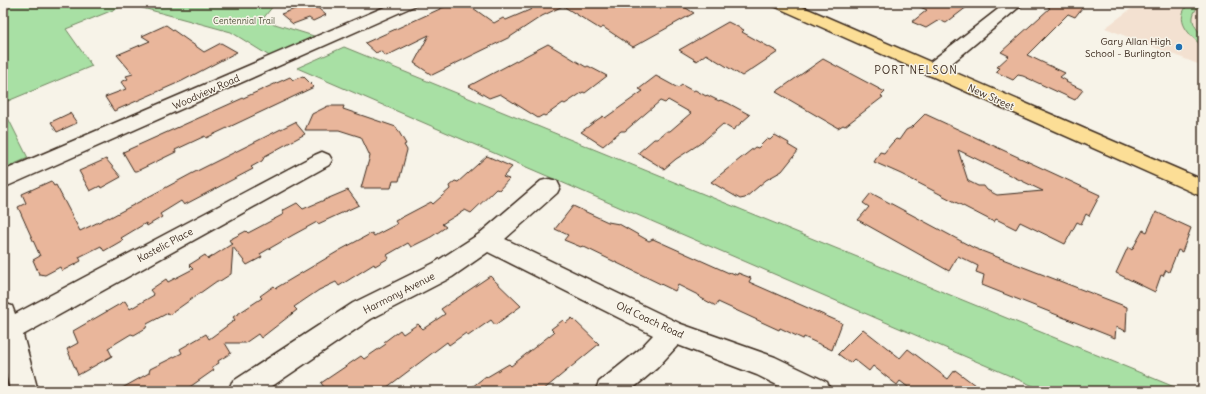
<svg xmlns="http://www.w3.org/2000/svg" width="1206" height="394" font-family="Delius,sans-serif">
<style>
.built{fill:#f3e1d1}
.green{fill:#a8e0a4;stroke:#728561}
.building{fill:#e9b69b;stroke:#3b2a1e;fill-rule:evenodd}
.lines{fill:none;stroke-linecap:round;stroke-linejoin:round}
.minor-casing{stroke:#3b2a1e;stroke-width:3}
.major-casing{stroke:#3b2a1e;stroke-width:3}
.minor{fill:#f7f3e8;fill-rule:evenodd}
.major{fill:#fcde96;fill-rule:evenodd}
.poi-dot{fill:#1f6fb2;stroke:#f7f3e8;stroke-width:1.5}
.labels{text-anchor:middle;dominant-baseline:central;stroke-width:3;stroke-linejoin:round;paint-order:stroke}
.far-park-label{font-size:9px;fill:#565840;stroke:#f7f3e8}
.poi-label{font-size:10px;fill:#3b2a1e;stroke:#f7f3e8;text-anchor:end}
.street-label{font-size:10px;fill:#3b2a1e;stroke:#f7f3e8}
.neighbourhood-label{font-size:11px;letter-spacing:1px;fill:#3b2a1e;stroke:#f7f3e8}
</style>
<rect width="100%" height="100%" fill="#f7f3e8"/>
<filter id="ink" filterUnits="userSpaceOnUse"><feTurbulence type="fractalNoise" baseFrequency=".025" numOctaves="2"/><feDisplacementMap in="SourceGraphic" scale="8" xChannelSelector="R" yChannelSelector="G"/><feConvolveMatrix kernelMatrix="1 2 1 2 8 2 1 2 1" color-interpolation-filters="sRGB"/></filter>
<g filter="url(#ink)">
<path class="built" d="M1139 3H1203V66L1105 28Z"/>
<path class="green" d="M3 3H266L273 6 262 20 317 37 271 57 231 32 128 4 66 29 92 66 3 103Z
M1189 3H1201C1189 16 1191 24 1203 36V47C1189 34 1173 21 1189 3Z
M344 47 1136 371 1184 391H1045L297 68Z
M3 108 28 158 3 169Z"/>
<path class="building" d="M312 3 326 15 313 21 309 18 293 24 281 14Z
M453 3H466L494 23 503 18 506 20 532 9 523 3H678L694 13 633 47 603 27 600 29 563 6 542 16 510 37 432 75 414 63 429 35 386 56 380 51 376 53 365 43Z
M911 3H972L946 23 939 20 926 28 912 22 927 10Z
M1041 3H1086L1075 17 1068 14 1027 55 1065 73 1060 77 1067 81 1066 82 1083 90 1075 100 1023 76 1018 75 1013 80 996 72 1000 68 997 67 1009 56 1001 52 1050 8Z
M728 22 744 30 742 32 778 52 742 76 706 54 697 61 679 50Z
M166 25 204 52 221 43 237 52 182 81 114 111 105 97 126 89 121 82 128 79 126 76 133 74 117 55 150 41 142 36Z
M548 44 586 67 588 66 607 76 585 93 583 92 565 104 563 103 545 116 543 115 538 118 500 94 489 98 469 86Z
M823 59 885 92 881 96 883 97 845 126 843 125 838 128 776 92Z
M303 76 314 87 206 138 205 136 175 150 176 152 137 171H134L123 152 290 77 293 80Z
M656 76 678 88 682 85 693 91 695 90 706 96 707 95 719 101 720 100 728 103 750 115 733 130 723 124 701 143 676 159 664 169 638 153 654 139H657L667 131H670L691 113 668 100 665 103 660 101 625 131H621L603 146 581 132 597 120 603 116 605 118 643 91 639 89Z
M328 106H344L343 109 396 127 406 144 404 145 407 150 399 181H393L391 188H361L370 156 361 137 339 130H305L312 114Z
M70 113 77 123 57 132 51 122Z
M925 114 1100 195 1089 216 1086 214 1081 224 1077 222 1065 244 1020 222 1016 229 996 219 994 222 901 174 874 162 880 152 884 153 892 143 896 139 899 140 906 130 912 127ZM958 150 1020 180 1043 191 997 195 987 190 984 186H978L968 181Z
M295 122 305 134 265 156 262 161 251 167 253 169 184 205 181 201 160 214 162 217 147 226 146 223 121 238 123 240 104 251 101 246 79 257 81 261 62 271 60 267 45 275 39 274 33 260 40 256 18 207 26 203 22 194 51 181 54 186 56 185 80 231 109 217V218L191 174Z
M775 135 789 143 788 145 798 151 782 171 766 180 745 198 740 199 711 182 755 147 758 148 767 139 770 140Z
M487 156 512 167 503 177 509 179 499 190 496 189 471 213 465 210 442 224 446 227 431 237 411 247 408 243 387 255 389 258 375 266 374 264 339 286 336 282 319 290 294 307 297 310 261 338 258 334 245 343H225L231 353 218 361 219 363 212 367 214 370 184 391H117L149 373 150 369 182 353 180 349 206 334 209 339 235 320 233 317 262 298 260 296 274 286 276 288 342 249 372 233 374 236 397 224 395 221 431 202 433 204 450 189 449 186 455 181 458 182Z
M106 159 121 177 101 188 100 186 90 191 79 171Z
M348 190 359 205 318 224 317 222 293 235 260 254 262 257 247 265 233 247 231 274 220 281H217L169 315 168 313 147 324 146 328 134 335 131 334 108 348 112 356 78 375 67 349 78 343 73 331 125 301 130 309 154 295 150 290 166 279 168 282 193 269 189 265 205 255 208 259 232 244 229 240 246 231 248 233 284 214 282 211 297 203 303 209Z
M871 193 974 248 1127 307 1126 331 1116 327 1115 338 982 285 984 275 976 272 978 266 958 256 949 271 858 220 869 207 863 203Z
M573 206 608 222 619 224 649 241 653 239 729 273 730 272 737 275 738 273 751 278 749 282 842 323 832 350 804 337 803 339 780 328 779 330 718 302 716 306 699 297 700 296 678 285 675 291 582 246 581 247 564 240 568 235 555 229Z
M1156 212 1191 228 1182 252 1178 250 1169 272 1166 270 1163 276 1161 275 1155 292 1116 273 1128 247 1132 250 1143 230 1147 232Z
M490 276 521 306 495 325 491 320 468 336 466 333 449 345 447 342 382 391H327L321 383 361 356 364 359 386 344 384 342 400 330 403 334 418 324 423 329 445 314 441 309Z
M572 318 599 344 542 391H467L486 376 487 377 509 364 511 366 554 332 551 329 563 320 566 323Z
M863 329 900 358 908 349 948 379 955 370 983 391H913L900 381 897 385 873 366 869 371 854 359 850 363 838 354Z"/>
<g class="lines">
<defs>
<path id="minor" d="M394 3H416L414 6 3 188V171Z
M1006 3H1024L939 74 932 76 925 74 923 70 925 66Z
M322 152 329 155 332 160 329 165 23 335 38 391H10L3 360V303L12 306 15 314 315 155Z
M549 179 557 181 560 187 557 193 505 239 681 324 775 357 827 382 831 391H789L757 375 678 345 657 368 630 391H595L599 382 639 350 653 335 488 252 452 277 371 319 265 391H228L232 382 353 303 434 263 479 234 541 181Z"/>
<path id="major" d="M772 3H794L1203 180V197L774 6Z"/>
</defs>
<use href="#minor" class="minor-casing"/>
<use href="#major" class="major-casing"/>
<use href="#minor" class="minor"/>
<use href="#major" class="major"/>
</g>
</g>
<circle class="poi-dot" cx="1179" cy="47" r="4"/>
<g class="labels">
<g class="far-park-label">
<text x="244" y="20">Centennial Trail</text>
</g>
<g class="poi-label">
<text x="1171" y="41">Gary Allan High<tspan x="1171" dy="12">School - Burlington</tspan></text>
</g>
<g class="street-label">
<text transform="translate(206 92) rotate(-24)">Woodview Road</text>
<text transform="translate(991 97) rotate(24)">New Street</text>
<text transform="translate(165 245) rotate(-28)">Kastelic Place</text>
<text transform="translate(399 293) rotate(-27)">Harmony Avenue</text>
<text transform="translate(650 320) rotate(25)">Old Coach Road</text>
</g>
<g class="neighbourhood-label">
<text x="916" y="70">PORT NELSON</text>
</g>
</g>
<rect width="1206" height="394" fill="none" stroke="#f7f3e8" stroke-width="16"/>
<rect x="8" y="8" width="1190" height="378" fill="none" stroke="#3b2a1e" stroke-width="1.5" filter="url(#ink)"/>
</svg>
